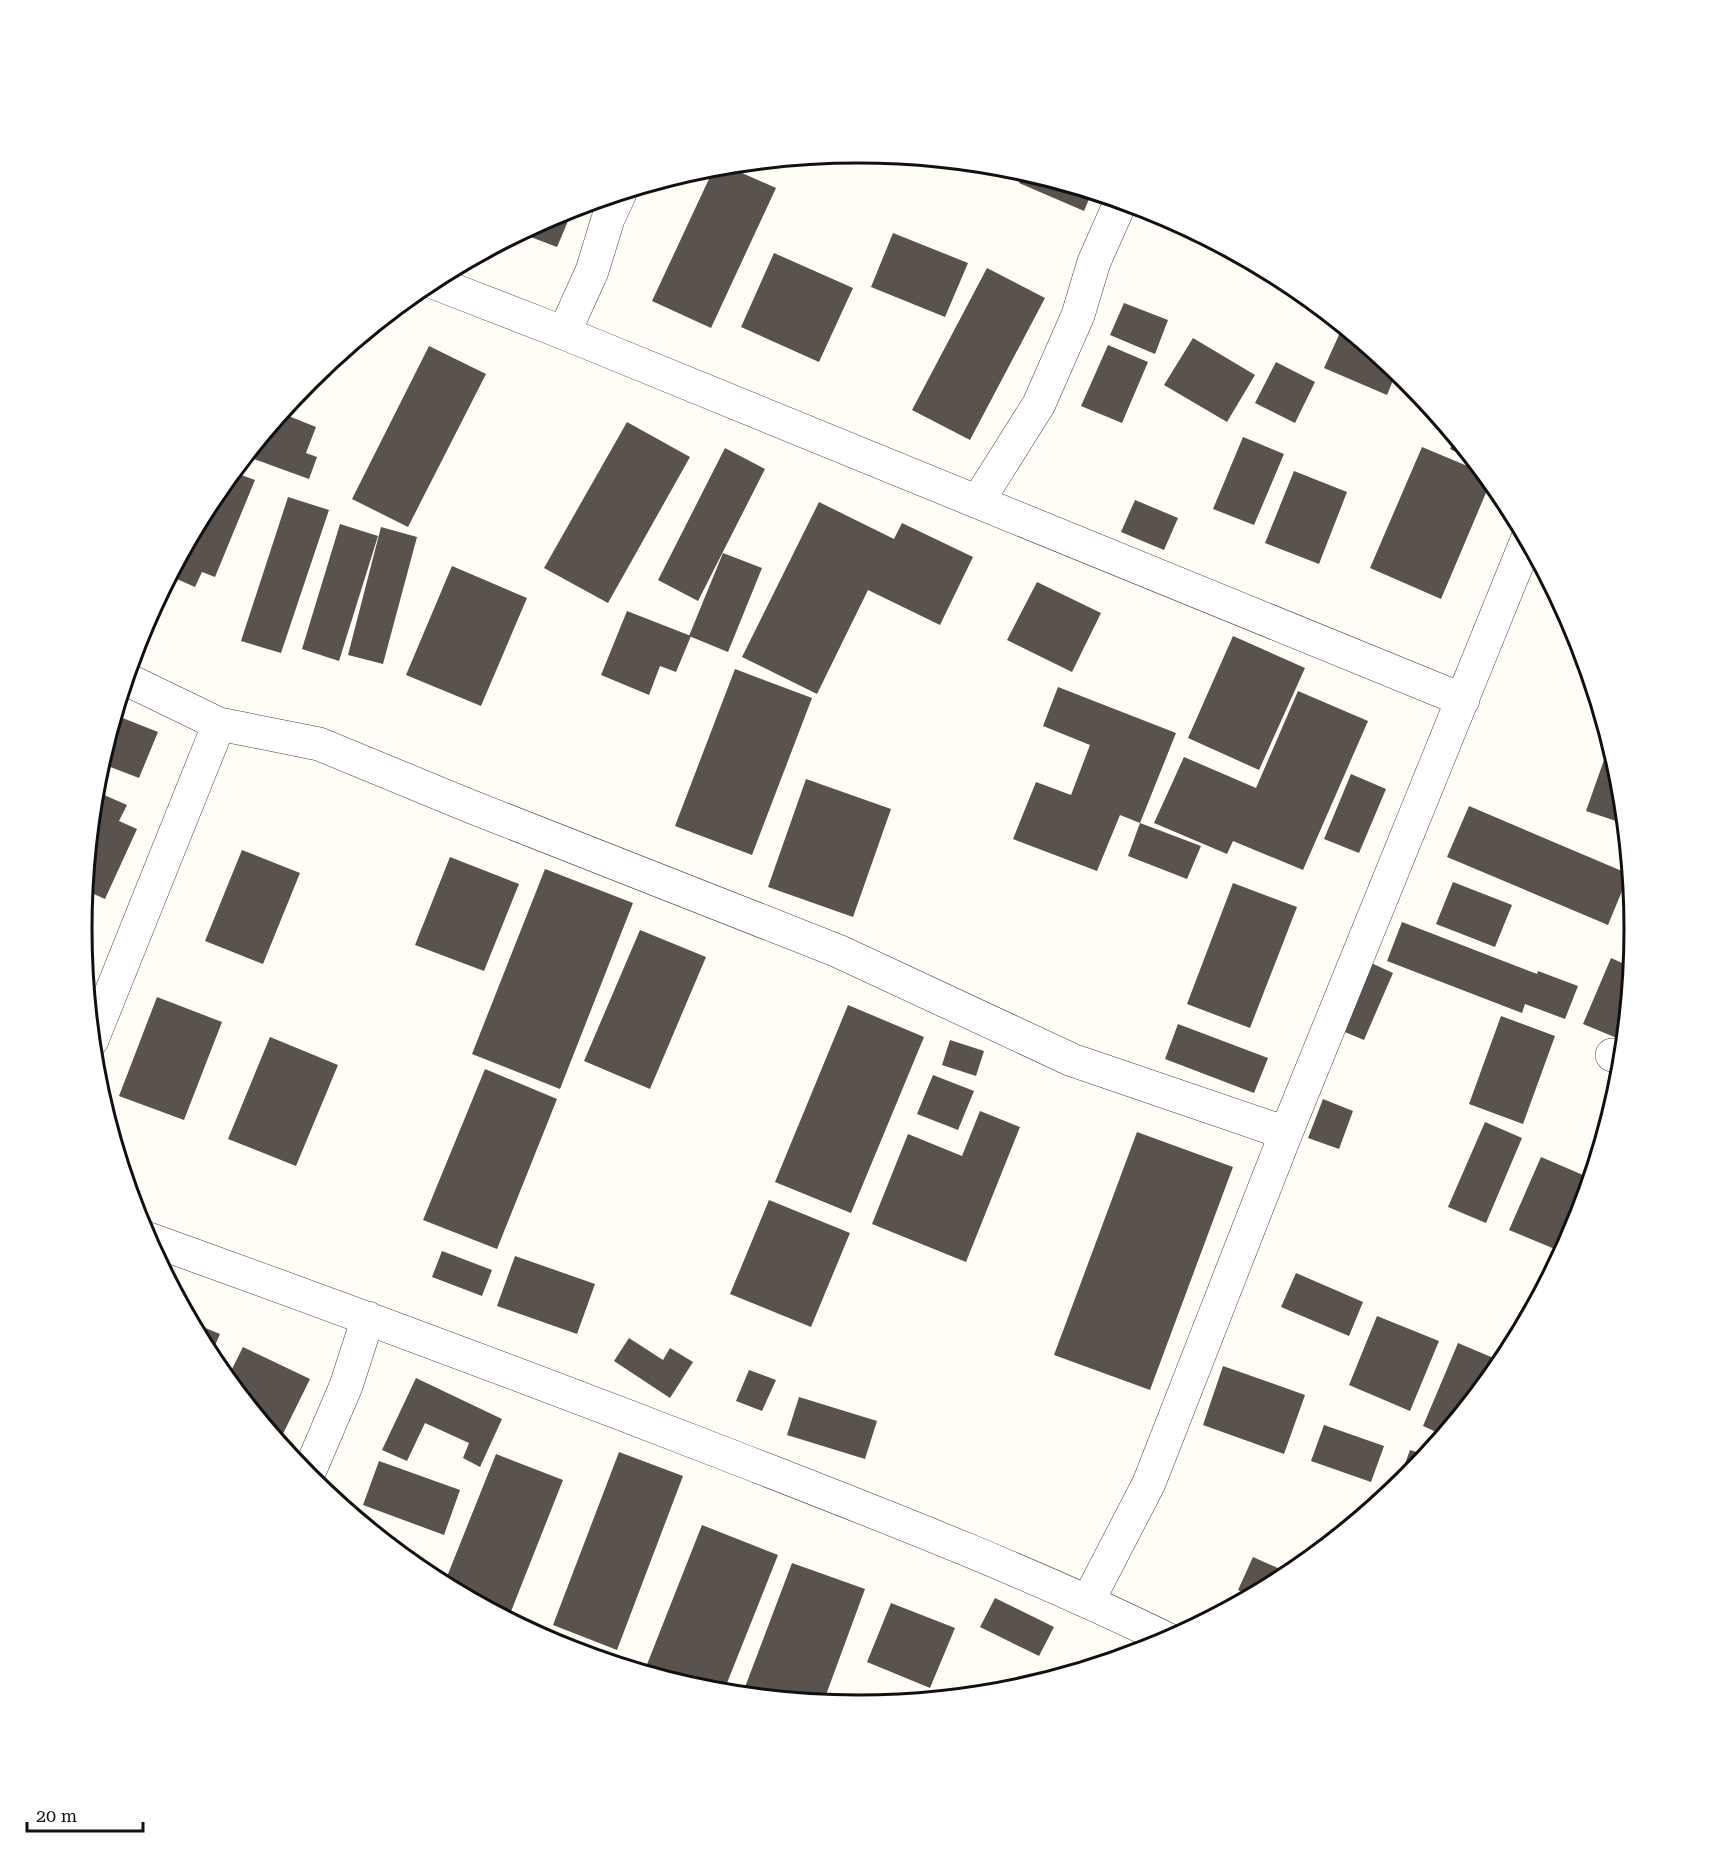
<svg xmlns="http://www.w3.org/2000/svg" width="1716" height="1858" font-family="'Roboto Serif',serif">
<style>
.building{fill:#5a524d}
.lines{fill:none;stroke-linecap:round;stroke-linejoin:round}
.minor-casing{stroke:#444;stroke-width:34}
.minor{stroke:#fff;stroke-width:33}
.rim{fill:none;stroke:#111;stroke-width:3}
</style>
<rect width="100%" height="100%" fill="#fffdf5"/>
<path class="building" d="M724 165 776 188 711 328 652 301 715 166Z
M1025 172 1092 192 1084 211 1019 183Z
M574 207 557 247 520 233 561 211Z
M893 233 968 263 945 317 871 287Z
M774 253 853 288 819 362 741 327Z
M987 268 1045 298 970 440 912 410Z
M1124 303 1168 320 1155 354 1110 335Z
M1343 326 1397 371 1387 395 1324 368Z
M1193 338 1255 375 1227 422 1164 385Z
M1108 345 1148 362 1122 423 1081 406Z
M429 346 486 374 408 527 352 499Z
M1276 362 1315 382 1295 423 1255 403Z
M281 413 316 427 306 453 317 457 309 479 246 456Z
M627 422 690 457 608 603 544 568Z
M1243 437 1284 454 1254 525 1213 509Z
M1456 438 1474 461 1450 449Z
M1422 447 1484 473 1491 481 1441 599 1370 568Z
M725 448 765 469 698 601 658 580Z
M1294 471 1347 492 1319 564 1265 543Z
M233 472 255 480 215 577 202 572 195 587 170 576 212 497Z
M288 497 329 510 281 653 241 641Z
M1135 500 1178 518 1164 550 1121 532Z
M819 502 894 539 902 523 973 557 940 625 868 590 817 694 742 657Z
M340 524 378 536 339 661 302 649Z
M381 527 417 537 383 664 348 655Z
M723 553 762 568 728 652 689 636Z
M452 566 527 598 481 706 406 675Z
M1037 582 1101 613 1072 672 1007 640Z
M627 611 691 636 676 672 660 666 649 695 601 675Z
M1233 636 1305 668 1259 770 1188 738Z
M735 669 812 698 752 855 675 826Z
M1058 687 1176 733 1140 823 1201 846 1187 879 1128 856 1140 823 1120 815 1097 871 1013 839 1036 782 1071 795 1090 745 1043 726Z
M1298 691 1368 721 1303 870 1233 841 1227 854 1154 823 1184 757 1256 788Z
M115 715 158 732 139 778 100 763Z
M1610 743 1620 778 1625 824 1586 811Z
M1351 774 1386 789 1359 853 1324 839Z
M806 779 891 809 853 917 768 887Z
M95 791 127 805 119 821 137 829 105 899 85 890Z
M1469 806 1629 874 1608 925 1447 857Z
M242 850 300 873 263 964 205 941Z
M450 857 519 884 484 971 415 945Z
M545 869 633 903 560 1089 472 1054Z
M1453 882 1512 905 1495 947 1436 924Z
M1233 883 1297 907 1250 1028 1187 1004Z
M1402 922 1537 974 1538 971 1578 986 1565 1019 1525 1004 1522 1013 1387 961Z
M640 930 706 957 650 1089 584 1061Z
M1635 930 1632 957 1624 954Z
M1611 958 1631 967 1624 1041 1583 1024Z
M1369 962 1393 973 1364 1040 1340 1030Z
M157 997 222 1022 184 1120 119 1096Z
M848 1005 924 1037 851 1213 775 1182Z
M1501 1016 1555 1036 1523 1124 1469 1104Z
M1178 1024 1268 1058 1254 1093 1165 1059Z
M270 1037 338 1065 296 1166 228 1139Z
M950 1040 984 1051 976 1076 942 1065Z
M485 1069 557 1099 497 1249 423 1220Z
M933 1075 974 1091 958 1130 917 1114Z
M1323 1099 1353 1111 1339 1149 1308 1138Z
M980 1111 1020 1127 966 1262 872 1224 908 1134 962 1156Z
M1485 1122 1522 1138 1486 1223 1448 1207Z
M1137 1132 1233 1167 1150 1390 1054 1355Z
M1541 1157 1590 1178 1576 1227 1562 1252 1509 1230Z
M769 1200 850 1233 811 1327 730 1294Z
M442 1251 492 1270 482 1296 432 1277Z
M515 1256 595 1284 577 1334 497 1306Z
M1296 1273 1363 1302 1349 1336 1281 1307Z
M1377 1316 1439 1341 1410 1411 1349 1385Z
M191 1322 220 1334 210 1357 205 1347Z
M629 1338 663 1360 670 1348 693 1362 670 1398 614 1361Z
M1458 1343 1503 1362 1443 1435 1423 1426Z
M243 1347 310 1379 279 1442 227 1379Z
M1223 1366 1305 1395 1284 1454 1203 1425Z
M749 1370 776 1380 762 1411 736 1401Z
M416 1378 502 1419 480 1467 463 1458 469 1443 425 1423 407 1461 382 1450Z
M799 1397 877 1421 865 1459 787 1435Z
M1324 1425 1384 1446 1371 1482 1311 1461Z
M1410 1450 1426 1455 1407 1479 1396 1488Z
M619 1452 683 1476 617 1650 553 1625Z
M496 1454 563 1480 508 1619 444 1584Z
M379 1461 460 1490 444 1535 363 1505Z
M702 1525 778 1555 723 1693 706 1691 644 1672Z
M1253 1557 1291 1574 1251 1596 1238 1590Z
M792 1563 865 1589 823 1703 742 1695Z
M995 1598 1054 1627 1039 1656 980 1627Z
M891 1603 955 1628 930 1688 867 1662Z"/>
<g class="lines">
<defs>
<path id="minor" d="M430 281 564 333 1463 700
M564 333 592 271 608 219 620 193
M978 501 1039 404 1078 315 1094 262 1121 201
M126 679 219 724 319 744 467 805 838 951 1072 1060 1286 1133
M92 1040 219 724
M1612 1055 1622 1058
M146 1238C344 1309 540 1382 736 1458 882 1515 1028 1571 1169 1640
M307 1477 346 1386 368 1318
M1088 1601 1149 1483 1286 1133 1527 540"/>
</defs>
<use href="#minor" class="minor-casing"/>
<use href="#minor" class="minor"/>
</g>
<path d="M0 0H1716V1858H0ZM92 929a766 766 0 1 1 1532 0a766 766 0 1 1-1532 0Z" fill="#fff" fill-rule="evenodd"/>
<path class="rim" d="M92 929a766 766 0 1 1 1532 0a766 766 0 1 1-1532 0Z"/>
<path d="M27 1822v9h116v-9" fill="none" stroke="#111111" stroke-width="3"/>
<text x="36" y="1822" font-size="18" fill="#111111" stroke="#ffffff" stroke-width="4.5" paint-order="stroke">20 m</text>
</svg>
